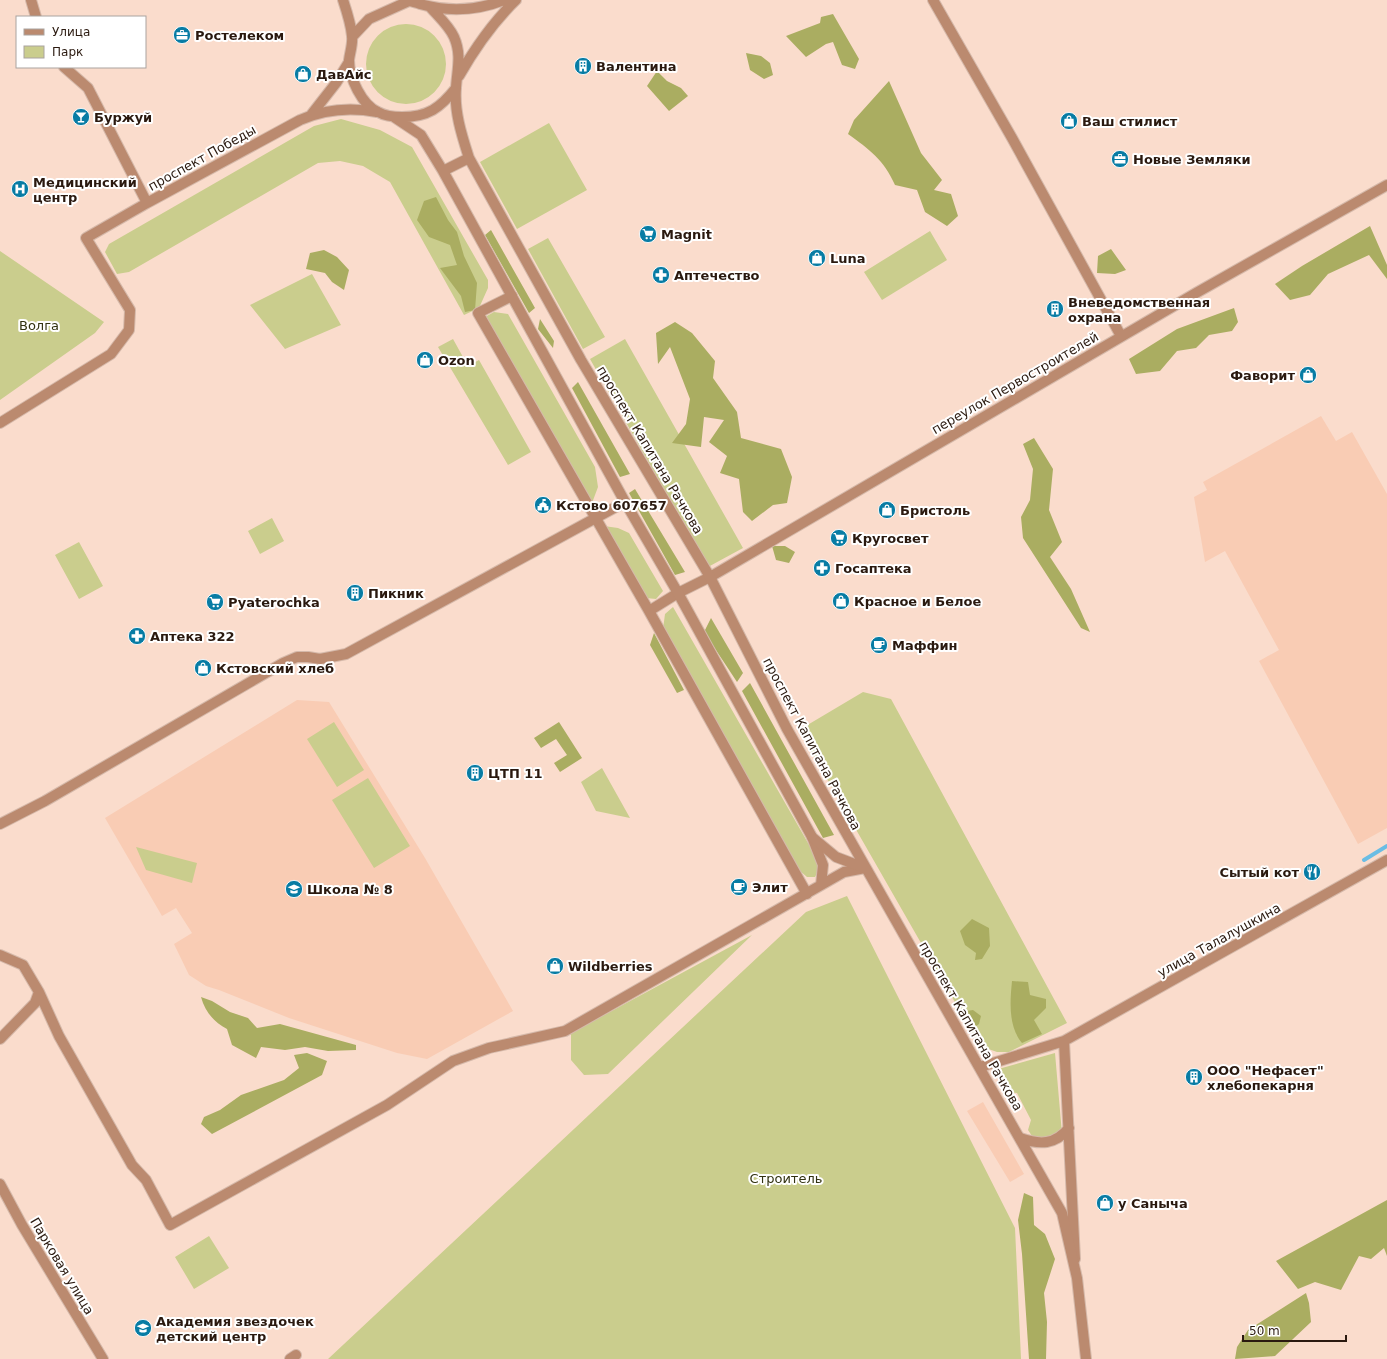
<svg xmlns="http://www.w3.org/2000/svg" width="1387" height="1359" font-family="'DejaVu Sans',sans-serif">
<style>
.built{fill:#f9ccb4}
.green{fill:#cacd8d}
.forest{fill:#aaad61}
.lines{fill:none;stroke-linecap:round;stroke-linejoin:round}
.stream{stroke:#6abde4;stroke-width:4}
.minor-casing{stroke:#d5b9aa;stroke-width:12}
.tertiary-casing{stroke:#d5b9aa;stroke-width:12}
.minor{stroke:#bb8a6f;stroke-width:10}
.tertiary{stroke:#bb8a6f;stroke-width:10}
.labels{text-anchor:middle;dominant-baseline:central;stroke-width:4;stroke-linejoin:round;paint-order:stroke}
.poi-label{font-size:13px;font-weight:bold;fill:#2a190f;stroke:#fff;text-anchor:start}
.street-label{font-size:13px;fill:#2a190f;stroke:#fff}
.park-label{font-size:13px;fill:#323211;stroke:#fff}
</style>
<rect width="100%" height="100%" fill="#fadccc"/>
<path class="built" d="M1321 416 1336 441 1352 432 1387 494V828L1358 844 1259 661 1279 650 1225 551 1205 562 1194 497 1207 490 1203 482Z
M297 700 329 702 425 858 513 1011 427 1059 397 1053 289 1018 219 990 206 986 189 975 174 944 192 933 176 908 162 916 105 818Z
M983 1102 1024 1174 1010 1182 967 1111Z"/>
<path class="green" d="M366 64a40 40 0 1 1 80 0a40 40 0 1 1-80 0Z
M341 119 380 130 412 147 488 280V288L479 308 464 315 390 182 363 166 340 161 318 163 129 272 117 274 105 252 109 244 314 126Z
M549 123 587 190 517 229 480 162Z
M930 231 947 260 882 300 864 272Z
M548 238 605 337 583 349 528 249Z
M0 251 104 322 95 333 0 400Z
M312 274 341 325 285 349 250 305Z
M494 312 508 314 595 467 598 487 592 503 485 317Z
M453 339 468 366 479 360 531 452 508 465 438 347Z
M625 339 743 548 708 567 590 359Z
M272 518 284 541 260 554 248 531Z
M604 526 618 528 629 533 663 591 656 599 646 598Z
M79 542 103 586 79 599 55 555Z
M673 607 816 857 820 867 815 877H807L799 870 663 629 665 614Z
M863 692 891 699 1067 1023 1009 1052H997L980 1046 799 730Z
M334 722 364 770 337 787 307 739Z
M602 768 630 818 596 811 581 782Z
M368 778 410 846 374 868 332 800Z
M136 847 197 863 192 883 146 870Z
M847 896 1015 1228 1021 1359H328L806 912Z
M752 935 608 1074 584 1075 571 1060V1033Z
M1055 1053 1062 1134 1034 1139 1028 1130 1031 1120 1017 1093 1007 1092 995 1070Z
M209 1236 229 1268 194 1289 175 1257Z"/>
<path class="forest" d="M833 14 859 59 855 69 842 65 833 42 826 44 806 57 786 36 820 23 821 17Z
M746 53 761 56 770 63 773 75 764 79 750 70Z
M657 71 667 81 681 88 688 96 669 111 647 86Z
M889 81 921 153 942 180 934 190 951 194 958 216 947 226 925 212 917 190 895 185C884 160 869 149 848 134L854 120Z
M436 197 448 220 457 232 464 256 477 283 475 310 465 312 461 296 440 268 457 265 450 245 429 237 417 220 424 201Z
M1370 226 1387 265V279L1369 255 1328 274 1310 295 1290 300 1275 284 1302 266Z
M491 230 535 308 529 313 485 235Z
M1111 249 1126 270 1115 274 1097 273 1098 256Z
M324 250 337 257 349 270 344 290 332 282 325 273 306 269 310 253Z
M1234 308 1238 322 1232 331 1209 335 1196 348 1177 351 1160 371 1136 374 1129 359 1177 329Z
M540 319 554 341 553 348 538 329Z
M675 322 692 333 715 361 713 378 737 412 741 438 781 449 792 477 787 503 773 505 752 521 743 512 739 479 720 473 727 456 709 442 724 420 704 417 701 447 672 443 686 424 690 399 670 347 658 364 656 333Z
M578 382 630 474 620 477 572 388Z
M1034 438 1053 469 1049 510 1062 542 1050 557 1071 589 1090 632 1081 628 1023 538 1021 517 1030 500 1033 469 1023 444Z
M635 489 685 572 675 575 629 493Z
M772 546H785L795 552 789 563 776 560Z
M711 618 743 673 737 682 704 632Z
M654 633 684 690 677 693 650 645Z
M750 683 834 835 823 838 742 691Z
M559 722 582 758 560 772 554 763 567 755 556 739 541 748 534 738Z
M972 919 989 928 990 946 982 959 975 960 976 953 965 945 960 931Z
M1012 981 1028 982 1030 995 1046 999V1008L1034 1020 1042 1034 1022 1043C1008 1026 1010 1002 1012 981Z
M201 997 212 1001 230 1012 248 1018 257 1028 280 1024 356 1045V1050L328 1051 305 1047 285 1050 261 1047 256 1058 232 1045 227 1029C214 1022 205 1012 201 997Z
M973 1010 981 1016 979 1024 975 1027 966 1020 967 1011Z
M307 1053 327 1061 322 1075 212 1134 201 1124 204 1117 220 1110 241 1095 284 1080 299 1068 294 1055Z
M1024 1193 1033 1197 1034 1225 1045 1234 1055 1259 1044 1293 1047 1322 1046 1359H1029L1022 1254 1018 1220Z
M1387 1200V1256L1384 1248 1371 1259 1359 1256 1341 1290 1315 1282 1298 1289 1276 1261Z
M1306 1293 1309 1303 1311 1322 1275 1356 1235 1359 1237 1347 1248 1330Z"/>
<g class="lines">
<path class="stream" d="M1364 860 1387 846"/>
<defs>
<path id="minor" d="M31 0 36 17
M933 0 1012 138 1121 336
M64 67 88 88 147 203
M311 115 336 83 349 62
M512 296 478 313 649 611
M0 423 111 354 129 330 130 310 86 238 147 203 300 120C325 109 350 107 377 112
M0 824 45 801 283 663 297 657H308L320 659 346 654 625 502
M812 837 823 865 821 885
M807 894 649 611 678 593 710 577 1196 293 1387 185
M0 955 23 965 39 992 59 1036 132 1165 146 1180 170 1225 387 1105 453 1061 489 1048 565 1031 844 872 865 868
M0 1039 35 1003 39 992
M1064 1041 1075 1259
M980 1067 1064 1041 1387 860
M1020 1138C1040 1145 1055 1145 1069 1128
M0 1184 22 1225 103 1359
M290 1359 296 1355"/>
<path id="tertiary" d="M343 0C347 12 351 24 352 36 353 44 350 52 349 60 349 78 362 105 378 112 385 116 394 117 402 117 428 117 440 108 456 88
M408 0C411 2 416 2 420 4 448 12 476 11 504 0
M431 8C438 16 449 26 454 37 462 55 457 70 456 88 454 112 462 136 469 158L581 360 710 577 787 729 1062 1213 1077 1278 1086 1359
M352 37 369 19 409 1
M459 76C475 48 492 23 516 0
M394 117 421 135 443 171 625 502 678 593 812 837 836 857 865 868
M443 171 469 158"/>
</defs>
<use href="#minor" class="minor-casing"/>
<use href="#tertiary" class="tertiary-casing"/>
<use href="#minor" class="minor"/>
<use href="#tertiary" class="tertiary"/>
</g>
<defs>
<symbol id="office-disc" viewBox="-11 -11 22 22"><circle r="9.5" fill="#087ca4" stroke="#fff"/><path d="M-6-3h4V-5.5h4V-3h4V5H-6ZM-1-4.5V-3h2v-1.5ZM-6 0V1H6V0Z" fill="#fff"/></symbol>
<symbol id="building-disc" viewBox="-11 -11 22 22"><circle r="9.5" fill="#087ca4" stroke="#fff"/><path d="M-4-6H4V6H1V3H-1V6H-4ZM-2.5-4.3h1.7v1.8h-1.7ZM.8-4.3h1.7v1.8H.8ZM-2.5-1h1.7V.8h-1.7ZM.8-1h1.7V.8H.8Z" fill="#fff"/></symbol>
<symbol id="shop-disc" viewBox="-11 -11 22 22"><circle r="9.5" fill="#087ca4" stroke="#fff"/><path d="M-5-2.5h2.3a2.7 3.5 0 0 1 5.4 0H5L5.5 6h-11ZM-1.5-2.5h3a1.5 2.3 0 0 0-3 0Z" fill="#fff"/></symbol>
<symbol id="bar-disc" viewBox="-11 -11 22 22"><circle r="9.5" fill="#087ca4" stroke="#fff"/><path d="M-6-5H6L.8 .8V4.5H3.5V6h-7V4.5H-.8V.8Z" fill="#fff"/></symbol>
<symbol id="hospital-disc" viewBox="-11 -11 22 22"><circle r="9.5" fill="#087ca4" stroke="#fff"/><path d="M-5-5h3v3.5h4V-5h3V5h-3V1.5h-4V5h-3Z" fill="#fff"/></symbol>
<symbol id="supermarket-disc" viewBox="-11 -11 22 22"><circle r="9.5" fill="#087ca4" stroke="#fff"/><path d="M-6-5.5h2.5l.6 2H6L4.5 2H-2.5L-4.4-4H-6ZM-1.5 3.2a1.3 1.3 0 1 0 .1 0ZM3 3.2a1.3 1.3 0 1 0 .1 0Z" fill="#fff"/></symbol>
<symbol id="pharmacy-disc" viewBox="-11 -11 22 22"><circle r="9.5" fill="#087ca4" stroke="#fff"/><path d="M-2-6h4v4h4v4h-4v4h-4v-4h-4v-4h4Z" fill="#fff"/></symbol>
<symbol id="civic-disc" viewBox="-11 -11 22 22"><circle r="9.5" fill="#087ca4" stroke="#fff"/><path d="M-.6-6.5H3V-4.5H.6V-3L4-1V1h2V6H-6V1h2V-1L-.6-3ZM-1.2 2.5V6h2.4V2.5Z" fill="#fff"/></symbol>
<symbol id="cafe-disc" viewBox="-11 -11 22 22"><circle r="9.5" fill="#087ca4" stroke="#fff"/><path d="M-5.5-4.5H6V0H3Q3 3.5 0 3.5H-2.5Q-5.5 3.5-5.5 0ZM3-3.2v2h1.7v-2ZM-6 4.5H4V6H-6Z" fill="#fff"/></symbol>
<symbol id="restaurant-disc" viewBox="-11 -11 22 22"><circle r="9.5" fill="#087ca4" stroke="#fff"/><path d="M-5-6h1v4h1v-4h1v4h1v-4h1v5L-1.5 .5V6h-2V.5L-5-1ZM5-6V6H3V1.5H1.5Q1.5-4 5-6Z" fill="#fff"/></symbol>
<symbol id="school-disc" viewBox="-11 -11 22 22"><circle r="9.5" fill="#087ca4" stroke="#fff"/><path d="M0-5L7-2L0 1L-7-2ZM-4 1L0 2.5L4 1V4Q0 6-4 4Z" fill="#fff"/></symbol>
</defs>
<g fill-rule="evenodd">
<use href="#office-disc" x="172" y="25" width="20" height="20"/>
<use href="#building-disc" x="573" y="56" width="20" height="20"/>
<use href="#shop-disc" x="293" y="64" width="20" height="20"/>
<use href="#bar-disc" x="71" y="107" width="20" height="20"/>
<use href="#shop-disc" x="1059" y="111" width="20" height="20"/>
<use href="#office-disc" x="1110" y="149" width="20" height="20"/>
<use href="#hospital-disc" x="10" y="179" width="20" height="20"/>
<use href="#supermarket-disc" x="638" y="224" width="20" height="20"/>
<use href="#shop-disc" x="807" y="248" width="20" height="20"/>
<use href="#pharmacy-disc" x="651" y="265" width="20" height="20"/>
<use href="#building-disc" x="1045" y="299" width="20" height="20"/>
<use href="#shop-disc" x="415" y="350" width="20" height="20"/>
<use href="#shop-disc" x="1298" y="365" width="20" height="20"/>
<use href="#civic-disc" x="533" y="495" width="20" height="20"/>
<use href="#shop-disc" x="877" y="500" width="20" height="20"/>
<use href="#supermarket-disc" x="829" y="528" width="20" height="20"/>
<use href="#pharmacy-disc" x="812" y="558" width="20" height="20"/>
<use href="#building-disc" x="345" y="583" width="20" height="20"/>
<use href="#shop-disc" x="831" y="591" width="20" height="20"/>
<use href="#supermarket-disc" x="205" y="592" width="20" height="20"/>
<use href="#pharmacy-disc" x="127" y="626" width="20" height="20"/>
<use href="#cafe-disc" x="869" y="635" width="20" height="20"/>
<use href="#shop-disc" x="193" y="658" width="20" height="20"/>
<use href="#building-disc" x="465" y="763" width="20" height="20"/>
<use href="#restaurant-disc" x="1302" y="862" width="20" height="20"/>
<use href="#cafe-disc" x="729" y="877" width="20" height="20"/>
<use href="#school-disc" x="284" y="879" width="20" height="20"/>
<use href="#shop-disc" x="545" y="956" width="20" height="20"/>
<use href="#building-disc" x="1184" y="1067" width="20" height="20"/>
<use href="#shop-disc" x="1095" y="1193" width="20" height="20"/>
<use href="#school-disc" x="133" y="1318" width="20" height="20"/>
</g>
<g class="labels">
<g class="poi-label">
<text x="195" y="35">Ростелеком</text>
<text x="596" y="66">Валентина</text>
<text x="316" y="74">ДавАйс</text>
<text x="94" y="117">Буржуй</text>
<text x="1082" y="121">Ваш стилист</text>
<text x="1133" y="159">Новые Земляки</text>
<text x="33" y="182">Медицинский<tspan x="33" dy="15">центр</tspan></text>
<text x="661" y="234">Magnit</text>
<text x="830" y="258">Luna</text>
<text x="674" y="275">Аптечество</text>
<text x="1068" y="302">Вневедомственная<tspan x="1068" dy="15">охрана</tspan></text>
<text x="438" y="360">Ozon</text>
<text x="1295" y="375" text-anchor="end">Фаворит</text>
<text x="556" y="505">Кстово 607657</text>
<text x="900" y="510">Бристоль</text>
<text x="852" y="538">Кругосвет</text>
<text x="835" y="568">Госаптека</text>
<text x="368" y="593">Пикник</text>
<text x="854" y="601">Красное и Белое</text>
<text x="228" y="602">Pyaterochka</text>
<text x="150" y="636">Аптека 322</text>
<text x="892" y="645">Маффин</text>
<text x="216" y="668">Кстовский хлеб</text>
<text x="488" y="773">ЦТП 11</text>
<text x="1299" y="872" text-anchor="end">Сытый кот</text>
<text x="752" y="887">Элит</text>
<text x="307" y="889">Школа № 8</text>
<text x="568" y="966">Wildberries</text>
<text x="1207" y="1070">ООО "Нефасет"<tspan x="1207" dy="15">хлебопекарня</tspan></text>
<text x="1118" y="1203">у Саныча</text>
<text x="156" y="1321">Академия звездочек<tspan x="156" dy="15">детский центр</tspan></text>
</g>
<g class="street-label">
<text transform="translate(202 158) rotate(-29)">проспект Победы</text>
<text transform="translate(1015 383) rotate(-30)">переулок Первостроителей</text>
<text transform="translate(650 450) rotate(59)">проспект Капитана Рачкова</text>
<text transform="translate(812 744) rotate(62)">проспект Капитана Рачкова</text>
<text transform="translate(1219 940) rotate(-29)">улица Талалушкина</text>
<text transform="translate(971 1026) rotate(60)">проспект Капитана Рачкова</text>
<text transform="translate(62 1266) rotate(59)">Парковая улица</text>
</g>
<g class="park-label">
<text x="39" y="325">Волга</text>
<text x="786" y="1178">Строитель</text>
</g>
</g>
<rect x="16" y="16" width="130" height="52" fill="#ffffff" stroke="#aaa39f"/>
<rect x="24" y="29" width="20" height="6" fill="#bb8a6f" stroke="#aaa39f"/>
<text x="52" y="36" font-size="12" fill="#2a190f">Улица</text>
<rect x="24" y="46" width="20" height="12" fill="#cacd8d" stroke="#aaa39f"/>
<text x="52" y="56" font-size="12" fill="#2a190f">Парк</text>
<path d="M1243 1335v6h103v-6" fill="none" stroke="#2a190f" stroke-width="2"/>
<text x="1249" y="1335" font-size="12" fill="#2a190f" stroke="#ffffff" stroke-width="3" paint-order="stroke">50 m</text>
</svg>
